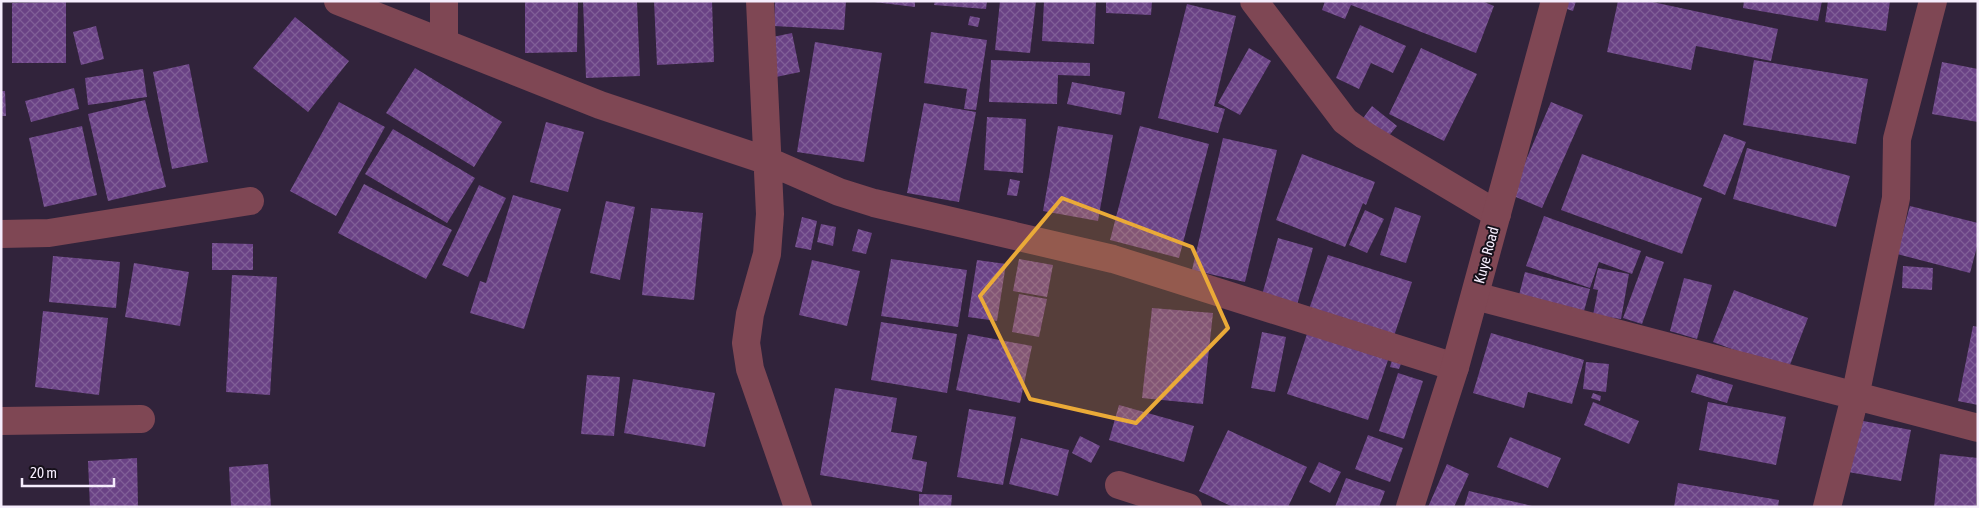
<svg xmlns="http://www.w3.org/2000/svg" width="1979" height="508" font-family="'Asap Condensed',sans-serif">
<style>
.building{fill:url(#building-cross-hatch)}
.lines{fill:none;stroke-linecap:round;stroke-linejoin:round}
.minor{stroke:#7f4754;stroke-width:28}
.tertiary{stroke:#7f4754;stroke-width:28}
.marked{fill:#eaaa38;fill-opacity:0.2;stroke:#eaaa38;stroke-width:4;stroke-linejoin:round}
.labels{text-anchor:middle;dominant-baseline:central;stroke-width:4;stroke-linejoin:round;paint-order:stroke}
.street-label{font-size:15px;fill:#f6edfd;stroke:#16101a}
</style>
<defs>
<pattern id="building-cross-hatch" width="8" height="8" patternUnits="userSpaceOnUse" patternTransform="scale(1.25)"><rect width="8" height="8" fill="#6a4285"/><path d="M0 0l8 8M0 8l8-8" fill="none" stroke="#805e97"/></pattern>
</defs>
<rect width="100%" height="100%" fill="#31233b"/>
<path class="building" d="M525 1H578L577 52 525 53Z
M583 1H637L640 76 586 78Z
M654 1H712L714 62 657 65Z
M775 1H846L844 30 774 26Z
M866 1H915V7Z
M935 1H987L986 9 934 5Z
M1000 1H1036L1030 53 995 50Z
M1044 1H1096L1094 44 1042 41Z
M1106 1H1152L1151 15 1106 13Z
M1325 1H1482L1494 6 1476 53 1351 5 1345 19 1322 10Z
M1567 1H1576L1573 11 1564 8Z
M1618 1H1648L1778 29 1771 61 1696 46 1691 70 1607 52Z
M1744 1H1822L1818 21 1743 8Z
M1828 1H1890L1886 31 1825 22Z
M66 2V63H12V3Z
M1187 4 1236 16 1214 106 1225 109 1218 133 1158 118Z
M970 16 980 18 978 27 968 25Z
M295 17 349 61 308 112 253 68Z
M1360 25 1406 46 1393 73 1371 63 1359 89 1336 78Z
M96 26 104 59 81 65 73 32Z
M931 32 987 40 976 110 964 109 967 89 924 83Z
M792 33 800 72 776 77 768 38Z
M815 42 882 53 864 162 797 152Z
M1249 48 1271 61 1240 115 1218 103Z
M1421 48 1477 74 1444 141 1389 114Z
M991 60 1090 63V76L1058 75 1057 104 989 102Z
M1754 60 1868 79 1856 144 1743 125Z
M1942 62 1978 69V122L1932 114Z
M189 64 208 162 172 169 153 72Z
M415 68 502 122 474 167 386 113Z
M143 69 147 97 88 105 85 78Z
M1072 82 1125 92 1121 115 1067 104Z
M74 88 79 109 31 122 25 101Z
M1 91H5L6 116H1Z
M145 100 166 187 108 201 88 114Z
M339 102 385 127 336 216 290 191Z
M1551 102 1583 115 1542 208 1511 195Z
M924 103 976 112 959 202 907 193Z
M1372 106 1397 126 1386 139 1361 121Z
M987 117 1026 119 1023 173 984 170Z
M546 122 584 132 568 192 530 182Z
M82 126 97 195 44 207 29 138Z
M1058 126 1113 135 1098 221 1043 211Z
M1140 126 1209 144 1179 258 1110 240Z
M393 129 475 178 447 223 365 174Z
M1724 134 1746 142 1725 195 1703 186Z
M1223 138 1277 150 1245 282 1192 270Z
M1747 148 1850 176 1836 227 1733 199Z
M1302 154 1375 182 1366 205 1363 203 1345 247 1276 220Z
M1582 154 1702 198 1682 254 1561 210Z
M1010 179 1020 181 1017 196 1007 195Z
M364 184 452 230 426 279 338 233Z
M479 185 506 198 468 277 442 265Z
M513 195 561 209 524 329 470 313 480 281 486 283Z
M606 201 635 207 620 280 590 273Z
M1910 206 1978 223V243L1970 273 1897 254Z
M1395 207 1421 216 1406 263 1380 255Z
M651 208 703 213 694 300 642 295Z
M1365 210 1384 219 1367 253 1349 245Z
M1544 216 1641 251 1632 274 1599 262 1590 288 1526 266Z
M802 217 817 221 811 250 795 247Z
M821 224 836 227 833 246 817 242Z
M858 229 872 233 866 254 852 251Z
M1278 238 1313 248 1297 305 1262 295Z
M212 243 253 244V270H212Z
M1328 255 1412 282 1393 339 1308 312Z
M53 256 120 262 116 308 49 302Z
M1646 256 1664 262 1642 324 1623 318Z
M891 259 967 270 958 327 881 316Z
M1019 259 1053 265 1047 297 1013 291Z
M812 260 860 271 847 326 799 315Z
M977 260 1006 264 997 321 968 317Z
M134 263 189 272 180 326 125 317Z
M1903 266 1933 268 1932 290 1902 288Z
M1598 268 1629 274 1621 319 1593 315 1598 290 1593 289Z
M1525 272 1590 289 1584 311 1519 295Z
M232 275 277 277 270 395 226 392Z
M1684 278 1712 285 1697 339 1670 331Z
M1734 290 1808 318 1788 370 1713 342Z
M1019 294 1047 299 1039 337 1012 332Z
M1152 308 1213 313 1203 404 1142 398Z
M43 311 108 318 99 395 35 387Z
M881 322 957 334 947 393 871 380Z
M1973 326 1978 327V405L1958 401Z
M1262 332 1286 337 1275 392 1251 388Z
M1491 333 1584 360 1572 404 1528 392 1524 408 1473 393Z
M968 334 1032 346 1020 403 956 390Z
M1307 334 1388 360 1368 420 1287 394Z
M1394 353 1404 356 1399 369 1390 367Z
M1586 362 1609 364 1606 392 1583 389Z
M1398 373 1423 381 1404 439 1379 431Z
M1697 374 1733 385 1727 403 1691 392Z
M587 375 620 377 614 436 581 434Z
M633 379 715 393 705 447 624 433Z
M835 388 897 398 891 432 917 436 912 459 927 462 922 492 820 475Z
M1593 393 1601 396 1600 401 1591 398Z
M1593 402 1639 421 1629 444 1584 425Z
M1708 402 1786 417 1776 465 1699 450Z
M1119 405 1194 426 1184 462 1109 440Z
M969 409 1016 417 1003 485 957 477Z
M1858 420 1911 430 1901 481 1848 472Z
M1228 430 1307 467 1288 507H1233L1199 491Z
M1368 435 1403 448 1390 482 1355 469Z
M1080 436 1100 446 1091 463 1072 453Z
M1510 437 1561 458 1548 488 1497 467Z
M1021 438 1069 450 1058 496 1009 484Z
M1940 454 1978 458 1976 507H1934Z
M137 458 138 507H90L88 461Z
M1319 462 1341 472 1330 493 1309 482Z
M268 464 271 507H231L229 467Z
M1447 464 1469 474 1454 507H1428Z
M1346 478 1385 491 1379 507H1335Z
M1678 483 1779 500 1778 507H1674Z
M1469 491 1532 506V507H1464Z
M919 494 952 495 951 507H919Z"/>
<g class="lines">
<path class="minor" d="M338 1 600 105 768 161 839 192 874 203 1113 259 1455 367
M760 1 770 214 767 254 750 314 746 343 750 369 798 507
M1254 1 1345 121 1364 135 1497 214
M444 43V1
M1 234 49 233 250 201
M1475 296 1978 428
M1 421 141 419
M1119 485 1188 507
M1827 507 1855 397 1896 198 1897 139 1933 1"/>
<path class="tertiary" d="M1410 507 1455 367 1555 1"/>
</g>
<path class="marked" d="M1062 198 1192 247 1228 328 1136 423 1030 399 980 296Z"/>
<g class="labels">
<g class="street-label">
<text transform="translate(1486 255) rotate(-75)">Kuye Road</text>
</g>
</g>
<rect width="1979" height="508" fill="none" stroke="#f6edfd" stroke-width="5"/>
<path d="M22 478v8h92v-8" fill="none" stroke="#f6edfd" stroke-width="2.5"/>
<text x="30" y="478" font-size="15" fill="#f6edfd" stroke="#16101a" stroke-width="4" paint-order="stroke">20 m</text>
</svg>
